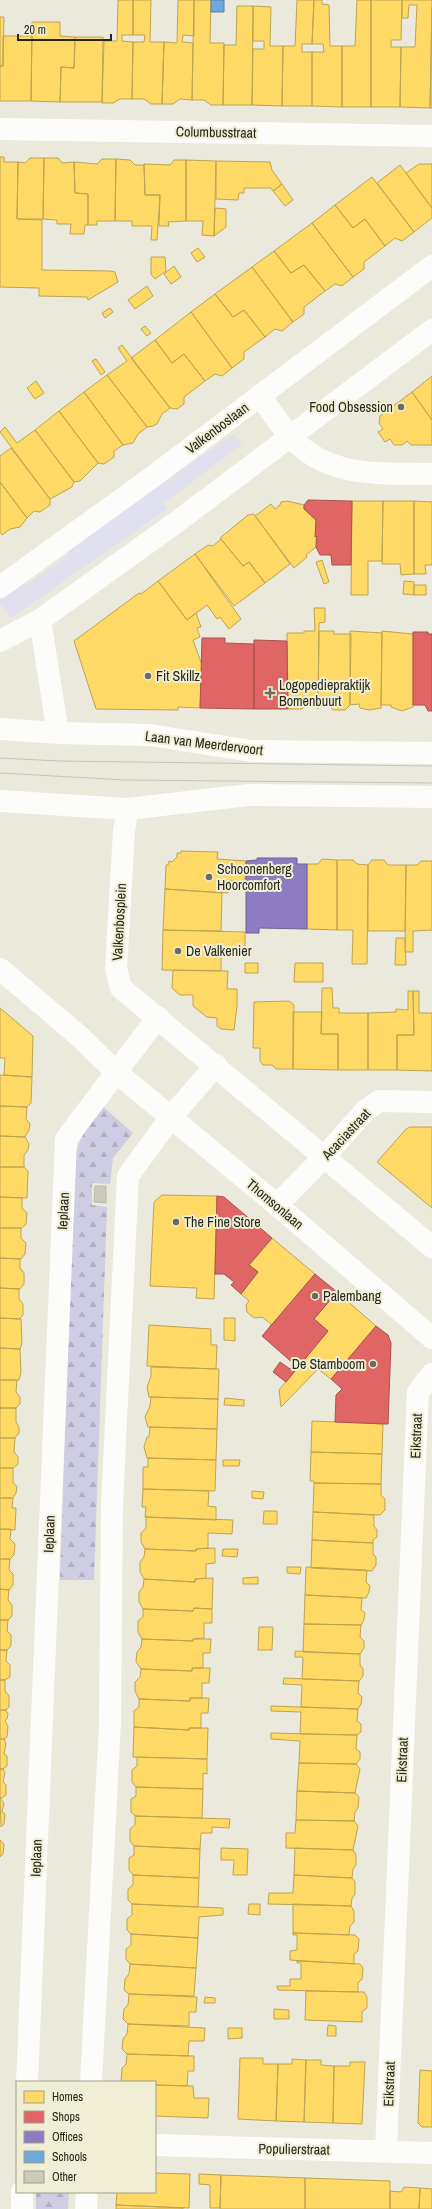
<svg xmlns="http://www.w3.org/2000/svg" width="432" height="2209" font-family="'Archivo Narrow',sans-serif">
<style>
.green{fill:#e1e0ef}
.forest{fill:url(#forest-firs)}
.homes{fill:#ffd966;stroke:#bea450}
.shops{fill:#e06666;stroke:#a85350}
.offices{fill:#8e7cc3;stroke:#6f6291}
.schools{fill:#6fa8dc;stroke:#5981a3}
.building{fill:#cccbbb;stroke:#bbbaaf}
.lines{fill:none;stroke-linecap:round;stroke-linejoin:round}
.street{stroke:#fcfcfa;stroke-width:22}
.secondary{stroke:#fcfcfa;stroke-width:22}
.tram{stroke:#c5c5c2;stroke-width:1}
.poi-dot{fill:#6b6b60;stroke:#f0efd5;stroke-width:1.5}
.labels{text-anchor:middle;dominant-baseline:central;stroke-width:4;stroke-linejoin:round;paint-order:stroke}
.street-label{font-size:14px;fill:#27271d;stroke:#f0efd5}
.poi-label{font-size:14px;fill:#27271d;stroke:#f0efd5;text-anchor:start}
</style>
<defs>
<pattern id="forest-firs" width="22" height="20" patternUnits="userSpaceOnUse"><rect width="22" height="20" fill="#cecde3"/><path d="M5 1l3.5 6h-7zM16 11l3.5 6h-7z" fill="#b1b0c2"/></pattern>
</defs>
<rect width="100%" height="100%" fill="#eae9db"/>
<path class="green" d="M234 434 242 444 163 504 167 509 11 618 0 604V599L25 578 29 583 68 555 64 549Z"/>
<path class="forest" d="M102 1106 133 1133 113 1158 110 1184 92 1183V1205L107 1207 94 1580H60L74 1161C78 1139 89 1124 102 1106Z
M36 2192H69L68 2209H36Z"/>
<path class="homes" d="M118 0H133V35H122V41L133 42 132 99H120L113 103H102L104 41H117Z
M133 0H151L150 42H164L162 104H151L144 99H132L133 42H144L145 35H133Z
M178 0H194V36L183 35 182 42 193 43 192 100 180 99 173 104H162L164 42 177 43Z
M194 0H211L210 43H224L223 105H211L204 100H192Z
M297 0H314L312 44H302V52H312V106H282L283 46H295Z
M314 0H322V4L329 5 330 46H342V107L312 106V52H324L323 44H312Z
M357 0H371V107H342V46H355Z
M371 0H402L401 40H391V47H401L400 107H371Z
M402 0H432L430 108 400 107 401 47H415L417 5H409L408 18H402Z
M237 6H253L252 105H223L224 45H236Z
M253 6 271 7 270 46H283L282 106 252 105 253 49H264V41H253Z
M432 8V108H430Z
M0 17H4L3 66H0Z
M32 22H60V36L75 37 74 68 61 67 60 102 31 101Z
M3 36H32L31 101H0V66H3Z
M75 37H103L102 102H60L61 67 74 68Z
M0 157H4V162H18L17 219 42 220V270L110 271 115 272 118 282 88 300 87 297 39 296V288L0 287Z
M30 158H44L43 219H17L18 162 25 163Z
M44 158H58L62 163 74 162 75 193 88 194V225H85L84 234H70L71 224H57V220L43 219Z
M102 159H116L115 221H97V225H88V194L75 193 74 162 97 164Z
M116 159 130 160 135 165H144L145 195H160L157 240H151L152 226H132V221H115Z
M174 160H186V221L168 222 169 226H159L160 195H145L144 164 170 165Z
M186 160 216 161 214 236 202 235 203 221H186Z
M216 161 270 162 272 170 282 184 273 191 271 188H244V193H239L238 200 216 199Z
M419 164H432V208L406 173Z
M400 165 432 208V218L414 232 377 183Z
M372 177 414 232 402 241 395 238 385 246 365 219 353 228 335 205Z
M282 184 293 200 285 206 273 191Z
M335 205 353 228 365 219 385 246 364 262V269L353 277 312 223Z
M215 208 226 209V227L214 236Z
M312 223 353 277 342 286 335 284 325 291 304 265 291 273 274 251Z
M198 248 205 257 197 262 191 253Z
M274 251 291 273 304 265 325 291 304 307V314L293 322 252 267Z
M151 257H165L166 271 155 279 151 274Z
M174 266 181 277 171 284 164 274Z
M252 267 293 322 282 331 275 329 265 337 244 310 233 317 215 294Z
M147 286 153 296 135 309 128 300Z
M215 294 233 317 244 310 265 337 244 352V359L232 368 191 312Z
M110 308 113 312 105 318 102 313Z
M191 312 232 368 222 376 215 374 205 381 184 354 172 363 155 340Z
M145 326 151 333 147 336 141 329Z
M155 340 172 363 184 354 205 381 184 397V404L177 409 170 408 131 358Z
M122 345 170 408 162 414 157 424 153 426 147 427 107 375 127 361 118 348Z
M96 359 105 372 101 375 92 361Z
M107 375 147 427 138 434 133 443 123 445 84 392Z
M432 376V420L412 392Z
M36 381 44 393 35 399 27 388Z
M84 392 123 445 114 451V457L104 464 98 463 59 411Z
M412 392 432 420V445H411L407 441 402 445H394L390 439 385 442 378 432 383 429 379 423 380 416Z
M59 411 98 463 80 481 74 482 35 430Z
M5 427 17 443 35 430 74 482 72 487 50 499 0 432Z
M11 448 50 499V505L40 512 34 511 27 518 0 482V456Z
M0 482 27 518 20 527 10 529 2 535 0 532Z
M287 501 304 505V509L316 520V547L306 555 307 557 294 568 255 516 271 504 275 509 280 505 281 502Z
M352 501H383L382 561H368V595H351Z
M383 501H414V574L401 575 400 564H382Z
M414 501 432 502V565H425L426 574H414Z
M254 514 290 564 265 583 249 562 243 566 220 538 248 515Z
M221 539 243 566 249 562 265 583 234 606 195 554 208 545 213 546Z
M195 554 241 619 229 629 220 617 217 619 207 605 187 620 158 581Z
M322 560 329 582 324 584 316 562Z
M158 581 187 620 196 613 201 627 197 628 200 637 193 640 202 665 200 708 178 707V710L96 709 74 641 139 593 141 594Z
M404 581 414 582V595L403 594Z
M414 585H426V595H414Z
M314 608H325V622L319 623 318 709 317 705H307L302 709H288L287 633H304V631H315Z
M319 631H334V634H351L350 705 345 710H333L329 705H318Z
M350 631 382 633 381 708 369 710 360 708 359 704 350 705Z
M382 631 413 634V707L402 711 391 707V705H381Z
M181 851 218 852 217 859 246 861 245 881H228V893L165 889 166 865H168L169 861 172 862 177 857V853H181Z
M322 859 337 860V930L307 929V864H318Z
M337 860H353L357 864 368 865 367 964H352L353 930H337Z
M372 860H384L388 865H406L405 931H368V865Z
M421 861H432V930L413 931V952H405L406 865H417Z
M165 889 222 893 221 931 163 930Z
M163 930 245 932V953L221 952V971L162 970Z
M396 938H405L406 965H395Z
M245 963H258V973H245Z
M295 963H323V982H294Z
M173 970 228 971 227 989H237V1007L234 1030 221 1029 217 1026V1018L207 1017 193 1006V995H180L172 988Z
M322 988H332L333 1008H339V1013H368V1070H338V1034H321Z
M408 991H413L414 1035H397V1070H368V1013L396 1012V1009L408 1010Z
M413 991H419V1013H432V1071L397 1070V1035H414Z
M289 1001 294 1005 293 1069H276L272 1065H263L260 1061V1048H253L254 1002Z
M0 1008 33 1036 32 1077 4 1075 5 1058H0Z
M293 1012H322L321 1034H338V1070L293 1069Z
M0 1075 32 1077 31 1103 27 1107 0 1106Z
M0 1106 27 1107 26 1119 30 1124 29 1130 25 1137 0 1136Z
M410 1127H432V1208L377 1162 406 1129Z
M0 1136 25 1137 29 1144 28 1150 24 1155V1167H0Z
M0 1167H24L28 1171 27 1198 0 1197Z
M162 1195 217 1196 214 1299 196 1298 197 1288 150 1286 154 1202Z
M0 1197 22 1198V1208L27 1213 26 1224 22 1228H0Z
M0 1228H21V1238L26 1243 25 1254 21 1259 0 1258Z
M272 1238 315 1274 270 1327 271 1324 262 1317 254 1318 247 1312 246 1305 249 1301 241 1294 258 1272 249 1265Z
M0 1258 20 1259V1268L24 1273V1284L20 1289 0 1288Z
M0 1288 19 1289V1299L23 1304V1315L19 1319 0 1318Z
M337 1292 376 1326 331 1379 318 1369 281 1407 279 1390 328 1331 314 1319Z
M0 1318 21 1319 22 1343 20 1349 0 1348Z
M224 1318H235V1341L224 1340Z
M149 1325 211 1329V1345H217L216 1369 147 1366Z
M0 1348 20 1349 21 1373 19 1380H0Z
M151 1367 219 1369 218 1399 149 1397 147 1387 151 1376Z
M0 1380H17L16 1392 20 1397V1404L16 1408H0Z
M151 1397 218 1399 217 1429 148 1427 145 1417 150 1406Z
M225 1398 244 1400V1406L224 1405Z
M0 1408H16V1422L19 1427V1433L15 1438H0Z
M312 1421 383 1424 382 1454 311 1452Z
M150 1427 217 1429 216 1460 147 1458 144 1447 147 1437H149Z
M0 1438H15L14 1452 18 1457V1464L13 1468H0Z
M311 1452 382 1454 381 1484 314 1483V1481H310Z
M148 1458 216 1460 215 1491 143 1489V1467H148Z
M223 1460H240L239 1466H223Z
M0 1468H13V1482L17 1487 16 1493 13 1498H0Z
M314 1483 381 1484V1495L385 1499V1510L380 1515 313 1512Z
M143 1489 209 1491 208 1506 216 1507V1520L145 1517 146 1507H142Z
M252 1491 264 1492 263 1499 252 1498Z
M0 1498H13L12 1508H16L15 1530 0 1529Z
M264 1511H277V1524H263Z
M313 1512 374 1515V1526L377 1530V1537L373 1540V1543L312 1540Z
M146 1517 233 1520 232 1534 208 1533V1548L196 1549V1551L145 1549 141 1542V1533L146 1528Z
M0 1529H11L10 1539 15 1544 14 1555 10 1559H0Z
M312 1540 373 1543V1554L376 1557V1565L372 1571 311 1568Z
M215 1548V1563L206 1564V1578L195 1579V1582L144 1579 140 1572V1562L144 1557 145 1549 196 1551V1549Z
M223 1549H238L237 1557 222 1556Z
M0 1559H10L9 1570 13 1574V1585L9 1590 0 1589Z
M287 1567H301L300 1574 287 1573Z
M306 1567 367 1570 366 1582 370 1586 369 1592 366 1598 305 1595Z
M258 1577V1584H243V1578Z
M213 1578 212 1609 194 1608 193 1611 143 1609 139 1602V1592L143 1587 144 1579 195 1582V1579Z
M0 1589 9 1590 8 1600 12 1605V1616L8 1620H0Z
M305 1595 362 1598 361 1610 365 1613 364 1620 361 1625 304 1624Z
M194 1608 212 1609V1623H204V1638L193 1639V1641L142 1639 138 1632V1621L143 1617V1609L193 1611Z
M0 1620H8L7 1631 11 1635V1646L7 1650H0Z
M304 1624 361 1625 360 1637 364 1641V1648L360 1654 303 1652Z
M259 1627H273L272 1650H258Z
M142 1639 193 1641V1639H211L210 1653H203V1668H192V1671L141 1669 136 1662 137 1652 141 1647Z
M0 1650H7L6 1661 10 1665V1677L5 1680H0Z
M295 1651 360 1654V1665L363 1669V1676L359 1681 302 1679 303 1657H295Z
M192 1668H210L209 1683H202V1698H190V1701L139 1699 135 1691V1682L140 1677 141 1669 192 1671Z
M284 1678 359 1681 358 1693 362 1697 361 1704 358 1709 301 1707 302 1685 283 1684Z
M0 1680H5V1691L9 1696V1707L6 1710H0Z
M190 1698H209L208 1713H201V1728H189V1730L134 1727V1711L139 1707V1699L190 1701Z
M271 1706 358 1709 357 1721 361 1724V1732L357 1735 300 1734 301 1712 271 1711Z
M0 1710H6L8 1714 7 1719 5 1721 8 1726 7 1737 4 1739H0Z
M134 1727 189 1730V1728H208L207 1759 133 1757Z
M271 1733 357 1735 356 1749 360 1752V1759L356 1764 299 1763 300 1741 271 1739Z
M0 1739H4L6 1744 4 1754 7 1756V1766L3 1769H0Z
M137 1757 207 1759V1774L203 1773V1789L136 1787 132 1782V1770L137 1766Z
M299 1763 356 1764 360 1769 355 1793 297 1791Z
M0 1769H3L5 1773 3 1782 6 1785V1795L2 1798H0Z
M136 1787 203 1789 202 1818 135 1816 131 1812V1799L136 1796Z
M297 1791 355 1793 359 1797 358 1808 355 1812 354 1821 296 1820Z
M0 1798 4 1803 2 1812 5 1814 4 1824 1 1827Z
M135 1816 230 1819 229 1828 212 1827V1833H201L200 1849 134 1846 130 1841V1829L135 1825Z
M296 1820 354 1821 358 1826 353 1850 286 1848V1833H295Z
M0 1840 4 1844 3 1854 0 1857Z
M134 1846 200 1849 199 1878 133 1875 129 1870V1858L134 1855Z
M221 1848 248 1849 247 1875H233L234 1860H221Z
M295 1848 353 1850 356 1854V1865L353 1869 352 1878 294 1875Z
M133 1875 199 1878 198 1907 132 1904 128 1900V1889L133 1885Z
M294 1875 352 1878 355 1882V1894L352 1898 351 1906 268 1904 269 1893H293Z
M132 1904 223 1908V1915L199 1917 198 1938 131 1934 127 1930V1919L132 1915Z
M249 1904H260V1915L248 1914Z
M293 1904 351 1906 354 1911V1922L350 1926 349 1935 293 1933Z
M293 1933 355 1935 359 1939 358 1951 354 1954V1964L290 1960V1951L297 1950V1935H293Z
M131 1934 198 1938 196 1968 130 1964 126 1959V1949L131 1945Z
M297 1961 360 1964 363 1968 362 1979 358 1983V1992L278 1990 277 1986H290V1979H301V1963H297Z
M130 1964 196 1968 194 1996 129 1994 124 1990 125 1979 129 1974Z
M306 1991 364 1992 367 1997V2008L362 2012V2022L305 2020Z
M129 1994 197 1997 196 2012H189V2026L128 2024 123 2019 124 2009 128 2005Z
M205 1997 215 1998V2003H204Z
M274 2009 289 2010V2019H274Z
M128 2024 205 2028 204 2041H189L188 2056 127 2054 122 2049 123 2039 127 2034Z
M328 2025 336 2026V2036H327Z
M228 2028H242V2038L228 2039Z
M127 2054 194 2056V2071H188L187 2086 155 2085V2082H121L122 2068 126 2064Z
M240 2058H263V2064H278L276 2121 238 2119Z
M292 2059 306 2060 304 2122 276 2121 278 2064H292Z
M306 2060H321V2065L334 2066 333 2123 304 2122Z
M350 2062H365L362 2124 333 2123 334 2066H350Z
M420 2070 432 2071V2127H422L418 2123Z
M155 2085 193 2086 194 2098H209L208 2118 155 2116Z
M155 2173 190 2174 189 2208 116 2205 117 2192H155Z
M199 2174 221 2175 220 2208H210V2185L199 2184Z
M221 2175 305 2178V2209H220Z
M305 2178 390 2181V2209H305Z
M404 2187 420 2188 419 2209H390V2191L401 2192Z
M420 2188 432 2189V2209H419Z
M116 2205 183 2208V2209H116Z"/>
<path class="shops" d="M308 500 352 501 351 565H332L331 555H320L316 547 317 536 315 537 316 520 304 509V505Z
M413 632H428V634H432V711H428L425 705H413Z
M202 638H225V643L254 644V709L200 708Z
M254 640 287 641 288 709H254Z
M217 1196 224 1197 272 1238 249 1265 258 1272 241 1294 231 1285 234 1282 224 1274H215Z
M315 1274 337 1292 314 1319 328 1331 286 1382 273 1372 280 1362 290 1369 294 1364 262 1336Z
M376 1326 388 1335 391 1343 388 1424 335 1422 336 1395 342 1389 331 1379Z"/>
<path class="offices" d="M257 858H297V864H307V929L259 928V933H246V861L257 860Z"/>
<path class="schools" d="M211 0H224V12H211Z"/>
<path class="building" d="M95 1186H106V1203L94 1202Z"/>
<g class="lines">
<path class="street" d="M0 129 432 136
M260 395C269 408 278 423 289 435 327 479 380 473 432 474
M127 809 124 832 116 968 121 988 432 1247
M0 969 79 1036 116 1072 277 1205 432 1338
M277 1205 324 1157 365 1111 379 1101 432 1102
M27 2082 66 1139 158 1017
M91 2082 110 1723 112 1504 128 1176 171 1117 216 1065
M155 2145 432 2153
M386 2151 418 1392 432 1374
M22 2209V2192
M86 2209 87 2192"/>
<path class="secondary" d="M0 587 151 478 432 266
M40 620 58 733
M0 641 40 620 174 524 432 330
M0 729 58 733 150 735 251 751 432 753
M0 801 127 809 249 795 432 797"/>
<path class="tram" d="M0 758 59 761 432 766
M0 773 125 780 432 783"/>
</g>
<g class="poi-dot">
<circle cx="401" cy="407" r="4"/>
<circle cx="148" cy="676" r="4"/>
<path d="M268 687h4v4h4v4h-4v4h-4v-4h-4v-4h4z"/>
<circle cx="209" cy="877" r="4"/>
<circle cx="178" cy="951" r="4"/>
<circle cx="176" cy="1222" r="4"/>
<circle cx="315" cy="1296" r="4"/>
<circle cx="373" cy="1364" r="4"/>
</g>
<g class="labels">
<g class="street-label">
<text transform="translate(216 132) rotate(1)">Columbusstraat</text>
<text transform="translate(217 428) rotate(-37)">Valkenboslaan</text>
<text transform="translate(204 743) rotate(7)">Laan van Meerdervoort</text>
<text transform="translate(119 922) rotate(-87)">Valkenbosplein</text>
<text transform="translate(346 1134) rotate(-47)">Acaciastraat</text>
<text transform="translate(275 1204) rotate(40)">Thomsonlaan</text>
<text transform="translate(63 1211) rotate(-87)">Ieplaan</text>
<text transform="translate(416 1436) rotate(-88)">Eikstraat</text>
<text transform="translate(49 1534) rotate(-88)">Ieplaan</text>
<text transform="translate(402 1760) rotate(-88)">Eikstraat</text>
<text transform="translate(36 1858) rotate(-88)">Ieplaan</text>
<text transform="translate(389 2084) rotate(-88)">Eikstraat</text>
<text transform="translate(294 2149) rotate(1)">Populierstraat</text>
</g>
<g class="poi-label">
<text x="393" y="407" text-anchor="end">Food Obsession</text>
<text x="156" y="676">Fit Skillz</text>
<text x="279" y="685">Logopediepraktijk<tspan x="279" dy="16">Bomenbuurt</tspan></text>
<text x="217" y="869">Schoonenberg<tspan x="217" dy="16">Hoorcomfort</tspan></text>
<text x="186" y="951">De Valkenier</text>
<text x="184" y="1222">The Fine Store</text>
<text x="323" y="1296">Palembang</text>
<text x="365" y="1364" text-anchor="end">De Stamboom</text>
</g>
</g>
<rect x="16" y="2081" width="140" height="112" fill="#f0efd5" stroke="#a09f8b"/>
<rect x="24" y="2091" width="20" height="12" fill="#ffd966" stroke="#a09f8b"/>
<text x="52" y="2101" font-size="12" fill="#27271d">Homes</text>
<rect x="24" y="2111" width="20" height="12" fill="#e06666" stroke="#a09f8b"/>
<text x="52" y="2121" font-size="12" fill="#27271d">Shops</text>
<rect x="24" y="2131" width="20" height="12" fill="#8e7cc3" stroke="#a09f8b"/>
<text x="52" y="2141" font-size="12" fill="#27271d">Offices</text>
<rect x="24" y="2151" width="20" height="12" fill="#6fa8dc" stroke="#a09f8b"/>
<text x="52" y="2161" font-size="12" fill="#27271d">Schools</text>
<rect x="24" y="2171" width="20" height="12" fill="#cccbbb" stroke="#a09f8b"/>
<text x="52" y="2181" font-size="12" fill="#27271d">Other</text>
<path d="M18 34v6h93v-6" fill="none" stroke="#27271d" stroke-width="2"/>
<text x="24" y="34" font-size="12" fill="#27271d" stroke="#f0efd5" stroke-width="3" paint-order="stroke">20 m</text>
</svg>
